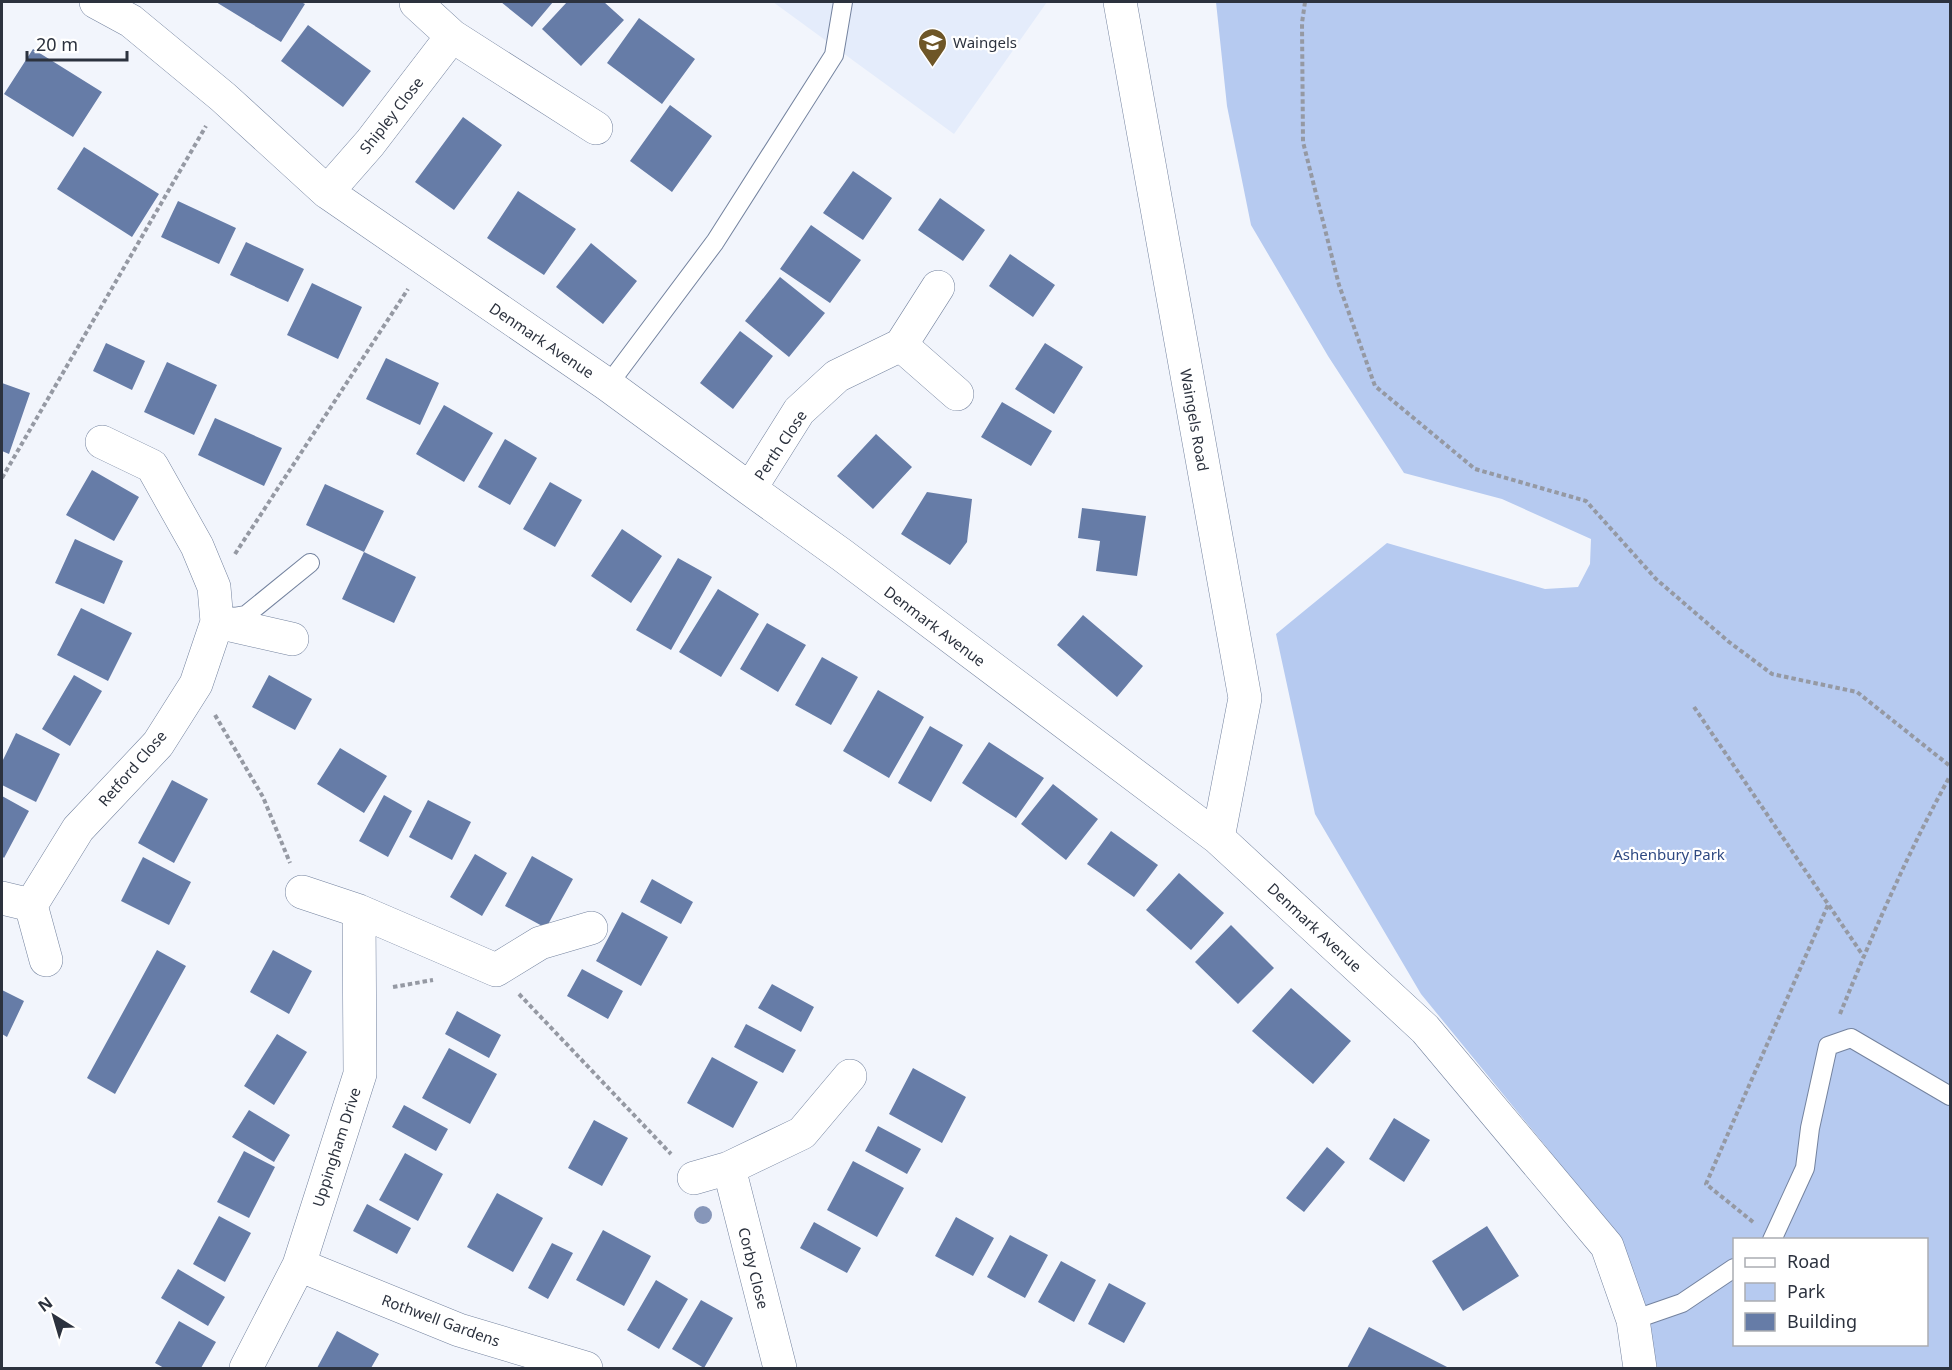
<svg xmlns="http://www.w3.org/2000/svg" width="1952" height="1370" font-family="'Noto Sans',sans-serif">
<style>
.built{fill:#e4ecfb}
.green{fill:#b6caf0;fill-rule:evenodd}
.building{fill:#667ca7}
.lines{fill:none;stroke-linecap:round;stroke-linejoin:round}
.service-casing{stroke:#74839f;stroke-width:20}
.minor-casing{stroke:#74839f;stroke-width:34}
.path{stroke:#9599a3;stroke-width:4;stroke-dasharray:4.5 3;stroke-linecap:butt}
.service{stroke:#fff;stroke-width:18}
.minor{stroke:#fff;stroke-width:33}
.tree{fill:#8696b9}
.labels{text-anchor:middle;dominant-baseline:central;stroke-width:4.5;stroke-linejoin:round;paint-order:stroke}
.poi-label{font-size:15px;fill:#2c323e;stroke:#fff;text-anchor:start}
.street-label{font-size:15px;fill:#2c323e;stroke:#fff}
.park-label{font-size:15px;fill:#2e4982;stroke:#fff}
</style>
<rect width="100%" height="100%" fill="#f2f5fc"/>
<path class="built" d="M773 2H1047L954 134Z"/>
<path class="green" d="M1216 2H1950V1368H1646L1618 1249 1548 1149 1421 994 1315 814 1276 634 1387 543 1545 589 1578 587 1590 564 1591 539 1502 499 1404 473 1328 356 1251 225 1227 106ZM1734 1240H1926V1344H1734Z"/>
<path class="building" d="M216 2H301L305 4 281 42Z
M501 2H553L532 27Z
M567 2H604L624 20 581 66 542 29Z
M639 18 695 59 662 104 607 63Z
M308 25 371 71 343 107 281 61Z
M33 49 102 92 73 137 4 94Z
M670 105 712 136 672 192 630 161Z
M463 117 502 145 454 210 415 182Z
M84 147 159 194 132 237 57 189Z
M853 171 892 198 863 240 823 213Z
M518 191 576 229 544 275 487 238Z
M940 198 985 230 963 261 918 230Z
M178 201 236 228 219 264 161 237Z
M811 225 861 260 830 303 780 269Z
M246 242 304 269 288 302 230 275Z
M591 243 637 281 603 324 556 287Z
M1010 254 1055 285 1033 317 989 286Z
M780 277 825 313 789 357 745 321Z
M312 283 362 307 338 359 287 335Z
M740 331 773 356 733 409 700 383Z
M106 343 145 361 132 390 93 371Z
M1045 343 1083 367 1054 414 1015 389Z
M386 358 439 383 420 425 366 399Z
M167 362 217 385 194 435 144 412Z
M2 383 30 393 9 454 2 451Z
M1002 402 1052 431 1031 466 981 437Z
M444 405 493 433 464 482 416 454Z
M215 418 282 448 264 486 198 455Z
M876 434 912 467 873 509 837 476Z
M505 439 537 458 510 505 478 487Z
M92 470 139 497 114 541 66 515Z
M550 482 582 500 555 547 523 529Z
M325 484 384 511 364 552 306 525Z
M927 492 972 499 967 542 950 565 901 534Z
M1082 508 1146 516 1137 576 1096 571 1100 541 1078 538Z
M622 529 662 556 631 603 591 576Z
M75 539 123 561 104 604 55 583Z
M364 552 416 577 394 623 342 599Z
M678 558 712 577 671 650 636 630Z
M718 589 759 614 721 677 679 652Z
M81 608 132 633 108 681 57 655Z
M1083 615 1143 666 1117 697 1057 645Z
M767 623 806 645 778 692 740 669Z
M822 657 858 677 831 725 795 705Z
M74 675 102 691 70 746 42 729Z
M269 675 312 699 295 730 252 707Z
M878 690 924 717 889 778 843 751Z
M930 726 963 745 931 802 898 783Z
M16 733 60 754 36 802 2 785V762Z
M989 742 1044 778 1016 818 962 783Z
M340 748 387 776 364 813 317 784Z
M172 780 208 799 174 863 138 843Z
M1053 784 1098 819 1066 860 1021 824Z
M384 795 412 811 388 857 359 841Z
M2 796 29 811 4 858 2 856Z
M428 800 471 822 452 860 409 837Z
M1111 831 1158 865 1134 897 1087 864Z
M475 854 507 873 482 916 450 897Z
M532 856 573 879 546 928 505 906Z
M143 857 191 882 169 925 121 901Z
M1179 873 1224 913 1191 950 1146 910Z
M652 879 693 902 681 924 640 902Z
M622 912 668 937 641 986 596 961Z
M1231 925 1274 968 1238 1004 1195 962Z
M157 950 186 966 115 1094 87 1078Z
M273 950 312 971 289 1014 250 992Z
M582 969 623 991 608 1019 567 996Z
M772 984 814 1007 801 1032 758 1008Z
M1291 988 1351 1041 1313 1084 1252 1031Z
M2 990 24 1001 7 1037 2 1034Z
M457 1011 501 1035 489 1058 445 1034Z
M746 1024 796 1050 783 1073 734 1047Z
M277 1034 307 1052 274 1105 244 1086Z
M449 1048 497 1074 470 1124 422 1098Z
M712 1057 758 1082 733 1128 687 1103Z
M913 1068 966 1097 942 1143 889 1114Z
M404 1105 448 1129 436 1151 392 1127Z
M249 1110 290 1135 274 1162 232 1137Z
M1394 1118 1430 1140 1404 1182 1369 1159Z
M594 1120 628 1138 602 1186 568 1168Z
M878 1126 921 1149 907 1174 865 1151Z
M1327 1147 1345 1162 1304 1212 1286 1198Z
M244 1151 275 1167 249 1218 217 1202Z
M405 1153 443 1174 418 1221 379 1200Z
M853 1161 904 1188 877 1237 827 1210Z
M497 1193 543 1218 513 1272 467 1247Z
M367 1204 411 1228 397 1254 353 1231Z
M219 1216 251 1233 225 1282 193 1264Z
M956 1217 994 1238 973 1276 935 1256Z
M814 1222 861 1248 847 1273 800 1248Z
M1487 1226 1519 1276 1463 1311 1432 1261Z
M603 1230 651 1256 624 1306 576 1280Z
M1010 1235 1048 1255 1025 1298 987 1277Z
M552 1243 573 1253 548 1299 528 1288Z
M1061 1261 1096 1280 1074 1322 1038 1302Z
M178 1269 225 1297 208 1326 161 1298Z
M656 1280 688 1299 659 1349 627 1330Z
M1109 1283 1146 1303 1124 1343 1088 1324Z
M701 1300 733 1318 704 1368 672 1349Z
M179 1321 216 1342 201 1368H164L155 1363Z
M1369 1327 1449 1368H1347Z
M337 1331 379 1354 371 1368H317Z"/>
<g class="lines">
<defs>
<path id="service" d="M608 385 715 242 834 55 843 2
M227 616 234 617 246 615 310 563
M1772 1240 1805 1168 1810 1128 1828 1046 1851 1038 1950 1096
M1633 1320 1682 1303 1734 1268"/>
<path id="minor" d="M96 2 131 21 223 97 327 192 608 385 750 489 842 555 1218 838 1425 1029 1607 1246 1633 1320 1640 1368
M1120 2 1245 698 1218 838
M416 3 452 36
M327 192 370 143 452 36 596 128
M901 345 957 394
M750 489 799 411 837 376 901 345 938 287
M217 622 292 639
M2 898 31 905 78 829 158 744 196 684 217 622 214 587 197 546 152 466 102 442
M31 905 46 960
M359 911 496 970 540 943 591 928
M694 1178 729 1168
M299 1265 459 1330 586 1368
M246 1368 299 1265 360 1074 359 911 302 892
M780 1368 729 1168 802 1133 850 1076"/>
</defs>
<use href="#service" class="service-casing"/>
<use href="#minor" class="minor-casing"/>
<path class="path" d="M1305 2 1302 23 1303 142 1339 285 1375 386 1475 469 1586 501 1656 579 1729 642 1772 674 1857 692 1950 766
M2 478 206 126
M235 554 408 289
M1694 707 1864 957
M215 715 263 797 290 863
M393 987 433 980
M519 994 671 1154
M1840 1014C1873 933 1908 852 1950 776
M1753 1222 1706 1184 1828 905"/>
<use href="#service" class="service"/>
<use href="#minor" class="minor"/>
</g>
<circle class="tree" cx="703" cy="1215" r="9"/>
<defs>
<symbol id="school-pin" viewBox="-11 -11 22 30"><path d="M0 17L-7.5 6A9.5 9.5 0 1 1 7.5 6Z" fill="#6e5627" stroke="#fff"/><path d="M0-5L7-2L0 1L-7-2ZM-4 1L0 2.5L4 1V4Q0 6-4 4Z" fill="#fff"/></symbol>
</defs>
<g fill-rule="evenodd">
<use href="#school-pin" x="916" y="26" width="33" height="45"/>
</g>
<g class="labels">
<g class="poi-label">
<text x="953" y="42">Waingels</text>
</g>
<g class="street-label">
<text transform="translate(391 115) rotate(-52)">Shipley Close</text>
<text transform="translate(542 340) rotate(34)">Denmark Avenue</text>
<text transform="translate(1195 420) rotate(80)">Waingels Road</text>
<text transform="translate(780 445) rotate(-56)">Perth Close</text>
<text transform="translate(935 626) rotate(37)">Denmark Avenue</text>
<text transform="translate(132 768) rotate(-49)">Retford Close</text>
<text transform="translate(1315 927) rotate(43)">Denmark Avenue</text>
<text transform="translate(336 1147) rotate(-72)">Uppingham Drive</text>
<text transform="translate(754 1268) rotate(76)">Corby Close</text>
<text transform="translate(441 1320) rotate(20)">Rothwell Gardens</text>
</g>
<g class="park-label">
<text x="1669" y="854">Ashenbury Park</text>
</g>
</g>
<rect width="1952" height="1370" fill="none" stroke="#2c323e" stroke-width="6"/>
<rect x="1733" y="1238" width="195" height="108" fill="#ffffff" stroke="#abadb2" stroke-width="1.5"/>
<rect x="1745" y="1258" width="30" height="9" fill="#ffffff" stroke="#abadb2" stroke-width="1.5"/>
<text x="1787" y="1268" font-size="18" fill="#2c323e">Road</text>
<rect x="1745" y="1283" width="30" height="18" fill="#b6caf0" stroke="#abadb2" stroke-width="1.5"/>
<text x="1787" y="1298" font-size="18" fill="#2c323e">Park</text>
<rect x="1745" y="1313" width="30" height="18" fill="#667ca7" stroke="#abadb2" stroke-width="1.5"/>
<text x="1787" y="1328" font-size="18" fill="#2c323e">Building</text>
<g transform="translate(54 1316) rotate(323)" stroke="#ffffff" stroke-width="4.5" paint-order="stroke">
<path d="M0-4.5L10 22L0 15L-10 22Z" fill="#2c323e"/>
<text y="-9" font-size="16" font-weight="bold" text-anchor="middle" fill="#2c323e">N</text>
</g>
<path d="M27 51v9h100v-9" fill="none" stroke="#2c323e" stroke-width="3"/>
<text x="36" y="51" font-size="18" fill="#2c323e" stroke="#ffffff" stroke-width="4.5" paint-order="stroke">20 m</text>
</svg>
